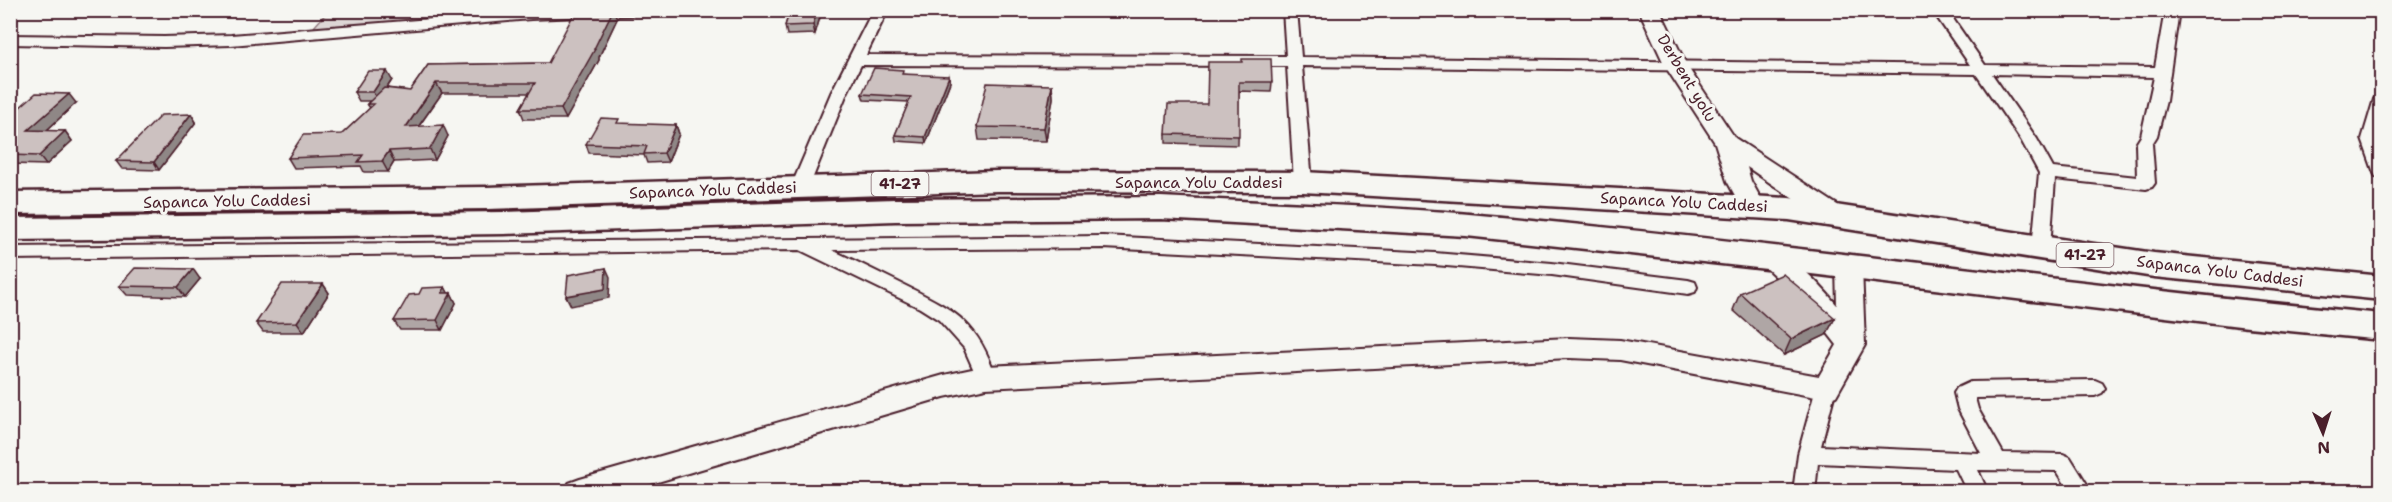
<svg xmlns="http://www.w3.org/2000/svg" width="2392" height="502" font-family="'Shantell Sans',sans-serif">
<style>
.green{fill:#ddd6d5;stroke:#947a80;stroke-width:1.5}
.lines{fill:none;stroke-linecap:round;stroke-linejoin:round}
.street-casing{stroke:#4a1f2b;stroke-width:4}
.secondary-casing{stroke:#4a1f2b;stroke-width:4}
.highway-casing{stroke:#4a1f2b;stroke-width:5}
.street{fill:#f6f6f2;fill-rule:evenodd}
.secondary{fill:#f6f6f2;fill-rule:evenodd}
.highway{fill:#f6f6f2;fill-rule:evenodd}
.wall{fill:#afa6a5;stroke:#4a1f2b;stroke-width:1.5}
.shaded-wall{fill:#8f8786;stroke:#4a1f2b;stroke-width:1.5}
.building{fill:#ccc1c0;stroke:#4a1f2b;stroke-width:1.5}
.labels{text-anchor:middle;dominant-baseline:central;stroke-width:6;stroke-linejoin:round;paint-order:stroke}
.shield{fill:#f6f6f2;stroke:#7e6067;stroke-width:1.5}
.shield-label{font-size:15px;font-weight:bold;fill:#4a1f2b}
.street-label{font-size:16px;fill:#4a1f2b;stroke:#f6f6f2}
</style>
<rect width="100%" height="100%" fill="#f6f6f2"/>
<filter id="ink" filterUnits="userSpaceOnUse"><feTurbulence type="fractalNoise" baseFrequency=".0167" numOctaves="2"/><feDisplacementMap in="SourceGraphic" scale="12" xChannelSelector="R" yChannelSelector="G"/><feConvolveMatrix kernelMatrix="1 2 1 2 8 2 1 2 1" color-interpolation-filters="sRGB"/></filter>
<g filter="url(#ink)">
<path class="green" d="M328 11H552L531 15 307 35Z"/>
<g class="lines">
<defs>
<path id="street" d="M660 10 653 14 531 19 231 45 164 47 10 44V35L164 37 231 35 531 11Z
M873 10H888L866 55 1286 56 1283 10H1297L1301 57 1970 65 1932 10H1947L1985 65 2155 67 2165 10H2179L2166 101 2157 136 2152 144 2155 183 2152 187 2146 189 2055 179 2050 248 2047 252 2041 254 2035 252 2032 248 2039 173 2021 140 1976 74 1302 66 1312 182 1309 186H1297L1294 182 1287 66 861 65 847 93 809 187 806 191H794L791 187 831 93ZM1992 74 2154 77 2141 136 2136 144 2137 177 2053 168 2037 139Z
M2382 94V128L2378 139 2382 148V178L2376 177 2374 173 2362 139 2374 99Z
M1103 236 1435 253 1552 263 1688 280 1695 282 1697 287 1695 292 1688 294 1552 275 1435 265 1103 248 832 250C858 262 884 275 910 288 958 312 978 324 996 377L993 382 986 385 979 382 964 348 939 320 920 308 800 250 10 259V247Z
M1826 380 1833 383 1836 388 1821 446 1981 453 1958 409 1954 393 1957 388 1970 382 2095 380 2102 383 2105 388 2102 393 2095 396 1975 398 1978 409 2003 453 2063 454 2070 457 2092 492H2070L2057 471 1978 470 1988 492H1967L1956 469 1818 463 1815 492H1793L1798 454 1816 388 1819 383Z"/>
<path id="secondary" d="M1639 10H1660L1687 66 1735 138 1842 208 1845 214 1842 220 1833 222 1824 220 1747 167 1751 181 1765 206 1762 212 1753 214 1744 212 1727 181 1715 143 1665 66Z
M1771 249C1794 256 1822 287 1837 305L1836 267 1840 261 1849 258 1858 261 1862 267 1865 345 1836 396 1826 399 1620 360 1569 358 986 388 944 397 624 492H565L569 483 580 479 944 375 986 366 1569 338 1620 340 1819 376 1837 345 1805 304 1762 264 1758 258 1762 252Z"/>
<path id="highway" d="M997 171 1303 172 1789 198 2154 253 2382 276V300L2154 277 1789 220 1303 192 997 191 487 209 10 214V192L487 187Z
M1161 197C1263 203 1367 205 1469 214 1774 242 2077 285 2382 314V340L2248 327 1803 273 1466 236 1161 219 895 221 504 234 10 240V218L504 212 895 199Z"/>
</defs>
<use href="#street" class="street-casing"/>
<use href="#secondary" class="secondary-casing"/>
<use href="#highway" class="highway-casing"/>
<use href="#street" class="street"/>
<use href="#secondary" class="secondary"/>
<use href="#highway" class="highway"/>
</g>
<path class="wall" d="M790 10H821V14L815 34 787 35 785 26Z
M617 19 599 57V60L566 119H524L520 109 529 93H442L419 126 448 136 435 160 394 162 388 172H364L361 166 294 168 288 158 342 134 370 108 367 104 370 101H359L354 92 392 80 387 88 410 91 428 65 548 63Z
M1242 62 1272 82 1271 92 1239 91 1238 145 1166 143V134L1207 104Z
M904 74 950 82 926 143 896 141 895 135 909 102 864 100 862 94Z
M1052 85 1053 98 1046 141 979 140 977 127Z
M76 103 46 131H65L72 141 46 165 10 164V116Z
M191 114 196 122 159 170 122 169 116 161Z
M676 125 679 134 668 162 647 163 644 155 589 153 586 144Z
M200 279 185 297 127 295 119 286Z
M323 284 329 293 304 332H263L256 323Z
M445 287 448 293H451L456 303 442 330H400L394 321Z
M1740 293 1835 318 1826 335 1784 355 1733 310Z"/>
<path class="shaded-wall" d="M613 10H614L617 19 599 57V60L566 119 561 109Z
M817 10H821V14L815 34 813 25Z
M387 71 392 80 378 101 373 92Z
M949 76 950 82 926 143 925 137Z
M436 83 442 93 411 137 406 127Z
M1052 85 1053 98 1046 141 1044 128Z
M69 94 76 103 36 140 28 130Z
M191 114 196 122 159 170 154 162Z
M443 125 448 136 435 160 430 149Z
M676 125 679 134 668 162 664 153Z
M65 131 72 141 46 165 39 156Z
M389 151 394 162 388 172 382 161Z
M606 268 610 277 609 298 571 306 566 296Z
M193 269 200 279 185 297 178 287Z
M323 284 329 293 304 332 297 322Z
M445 287 450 296 451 293 456 303 442 330 437 320 442 293Z
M1835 318 1826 335 1784 355 1791 339Z"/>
<path class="building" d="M576 10H613L594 49H595L561 109H520L535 83H436L406 127 443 125 430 149 389 151 382 161 358 162 363 155 288 158 303 135 342 134 374 104H367L384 88 410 91 428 65 548 63Z
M790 10H817L813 25 785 26Z
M1242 59H1271L1272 82H1239V136L1166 134 1168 104H1207L1208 62H1242Z
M874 68 903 70 902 74 949 76 925 137 895 135 911 97 862 94Z
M368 71H387L373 92H354Z
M987 83 1052 85 1044 128 977 127Z
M36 93 69 94 28 130 65 131 39 156 10 155V116Z
M191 114 154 162 116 161 161 115Z
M601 118 619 119 617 123 676 125 664 153 644 154 647 146 586 144Z
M135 268 193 269 178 287 119 286Z
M606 268 605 289 566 296 568 275Z
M1783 274 1835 318 1791 339 1740 293Z
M282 284H323L297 322 256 323Z
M445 287 442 293H451L437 320 394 321 409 295 419 294 422 288Z"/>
</g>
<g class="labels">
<g class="shield">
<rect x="871.5" y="172" width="57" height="24" rx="4.5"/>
<rect x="2056.5" y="243" width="57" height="24" rx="4.5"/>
</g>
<g class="shield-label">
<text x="900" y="184">41-27</text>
<text x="2085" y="255">41-27</text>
</g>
<g class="street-label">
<text transform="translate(1687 78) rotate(59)">Derbent yolu</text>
<text x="1199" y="182">Sapanca Yolu Caddesi</text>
<text transform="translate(713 190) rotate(-2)">Sapanca Yolu Caddesi</text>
<text transform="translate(227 201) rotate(-1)">Sapanca Yolu Caddesi</text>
<text transform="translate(1684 202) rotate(3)">Sapanca Yolu Caddesi</text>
<text transform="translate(2220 271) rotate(7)">Sapanca Yolu Caddesi</text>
</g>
</g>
<rect width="2392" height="502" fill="none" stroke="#f6f6f2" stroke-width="36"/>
<rect x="18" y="18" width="2356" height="466" fill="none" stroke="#4a1f2b" stroke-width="2" filter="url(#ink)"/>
<g transform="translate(2323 433) rotate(177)" stroke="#f6f6f2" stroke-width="4.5" paint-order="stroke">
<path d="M0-4.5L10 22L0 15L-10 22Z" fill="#4a1f2b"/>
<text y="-9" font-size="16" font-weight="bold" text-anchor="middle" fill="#4a1f2b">N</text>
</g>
</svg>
